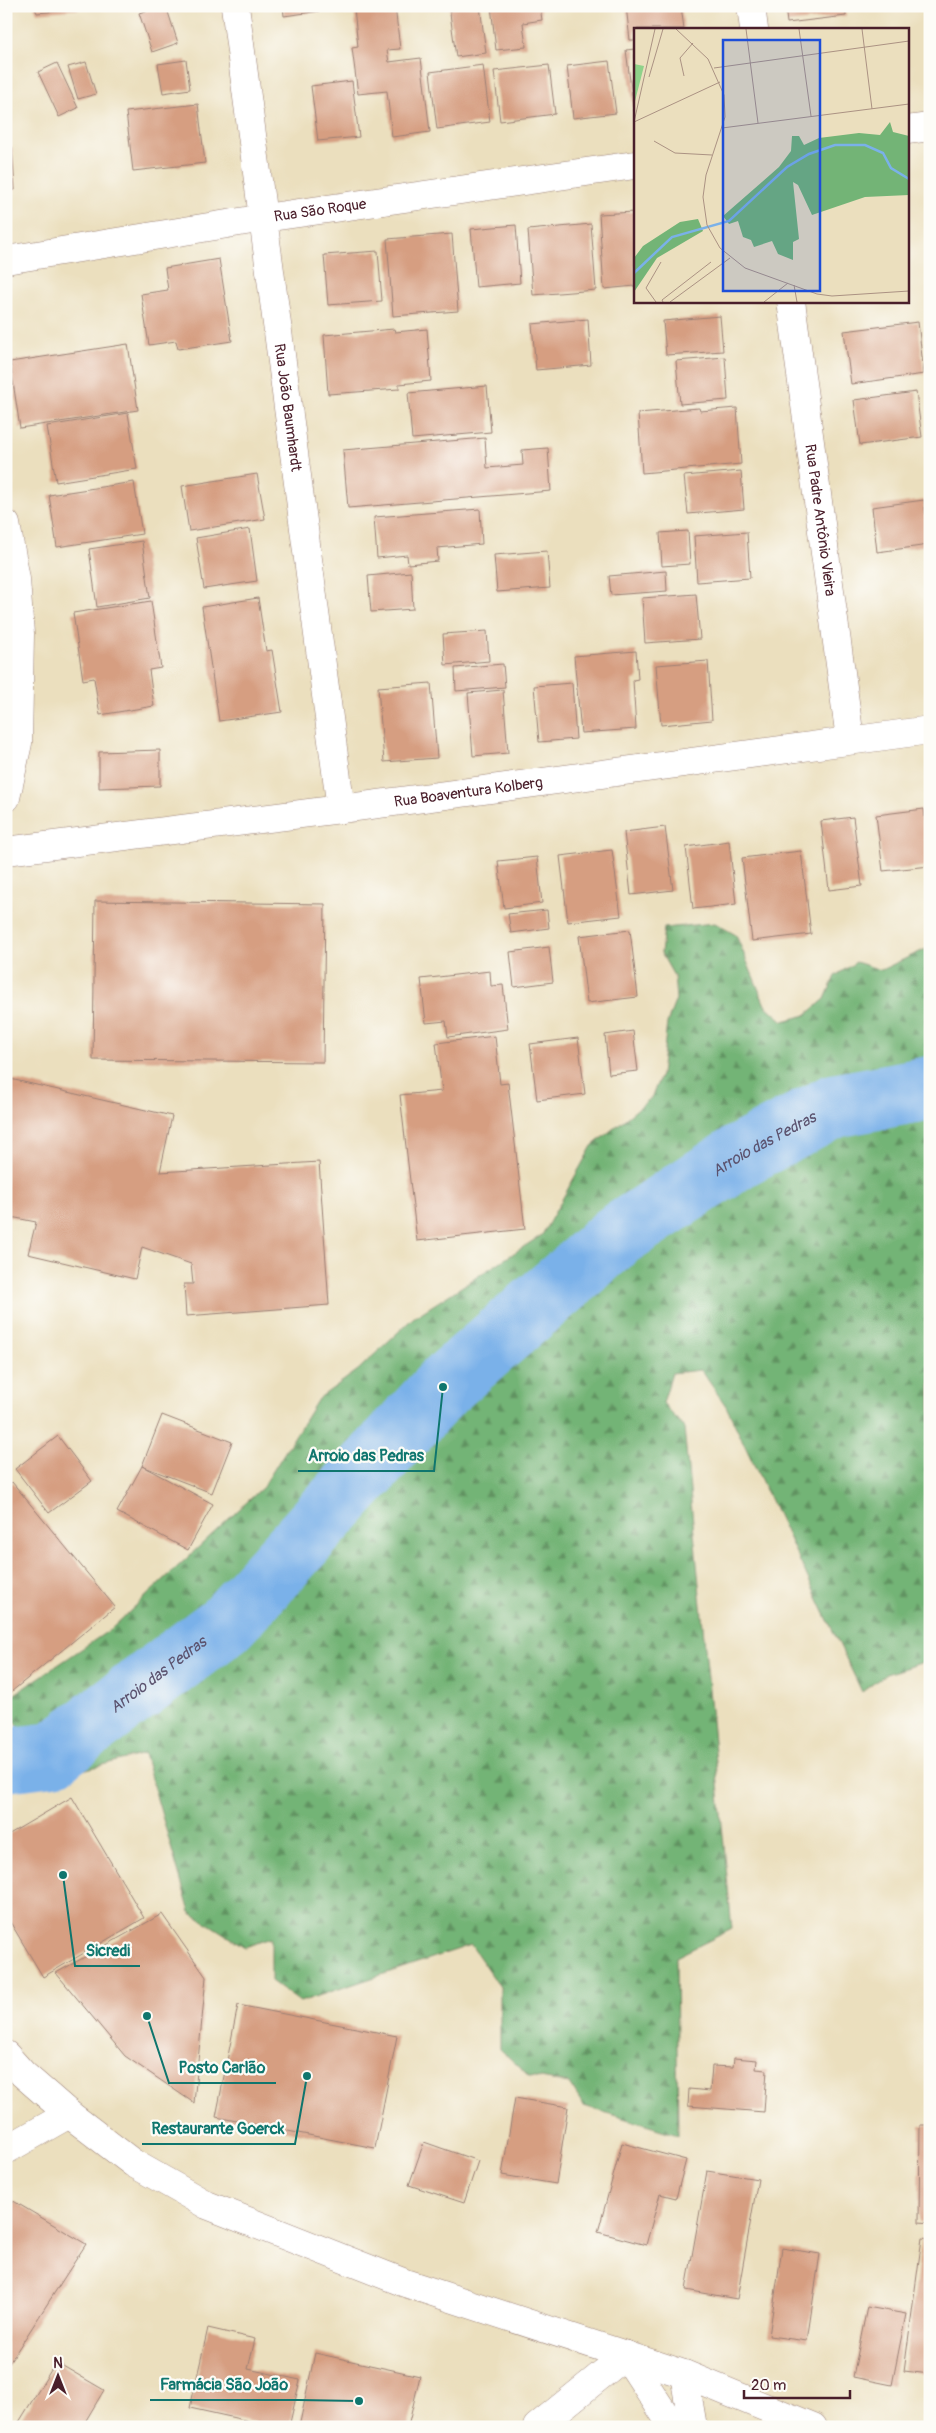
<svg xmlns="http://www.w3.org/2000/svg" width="936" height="2433" font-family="Pangolin,sans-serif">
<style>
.forest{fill:url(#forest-firs);stroke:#5e6a50}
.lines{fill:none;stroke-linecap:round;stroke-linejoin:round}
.river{stroke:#7ab1e9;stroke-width:64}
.building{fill:#d69e81}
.street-casing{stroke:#9a7f74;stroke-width:29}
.secondary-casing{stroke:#9a7f74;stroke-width:29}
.street{stroke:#fff;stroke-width:28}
.secondary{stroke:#fff;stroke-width:28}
.labels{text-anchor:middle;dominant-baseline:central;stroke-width:4.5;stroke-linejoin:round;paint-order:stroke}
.street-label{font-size:15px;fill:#4a1f2b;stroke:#fdfcf7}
.water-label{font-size:16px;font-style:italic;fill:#5b526e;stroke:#fdfcf7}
.inset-river{fill:none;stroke:#7ab1e9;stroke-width:2.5}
.inset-road{fill:none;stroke:#ab9283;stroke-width:1}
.view{fill:#1d4ed8;fill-opacity:0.15;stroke:#1d4ed8;stroke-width:2.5}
.inset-edge{fill:none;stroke:#4a1f2b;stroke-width:2.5}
.leader{fill:none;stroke:#0f766e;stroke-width:2}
.callout-dot{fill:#0f766e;stroke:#fdfcf7;stroke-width:2}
.callout-label{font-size:16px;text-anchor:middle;font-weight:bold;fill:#0f766e;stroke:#fdfcf7;stroke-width:4.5;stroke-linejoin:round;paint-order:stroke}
</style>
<defs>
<pattern id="forest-firs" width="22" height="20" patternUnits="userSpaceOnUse" patternTransform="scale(1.25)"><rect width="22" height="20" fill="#73b476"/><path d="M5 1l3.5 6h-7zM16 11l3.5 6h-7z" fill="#609261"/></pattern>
</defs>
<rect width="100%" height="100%" fill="#fdfcf7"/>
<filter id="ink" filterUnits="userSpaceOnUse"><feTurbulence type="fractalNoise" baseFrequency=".02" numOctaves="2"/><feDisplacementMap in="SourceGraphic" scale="10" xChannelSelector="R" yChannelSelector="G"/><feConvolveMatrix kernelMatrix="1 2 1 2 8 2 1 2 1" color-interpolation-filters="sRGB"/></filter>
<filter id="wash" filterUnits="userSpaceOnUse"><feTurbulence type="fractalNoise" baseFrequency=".0096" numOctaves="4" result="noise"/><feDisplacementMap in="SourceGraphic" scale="20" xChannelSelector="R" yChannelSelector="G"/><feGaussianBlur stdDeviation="1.12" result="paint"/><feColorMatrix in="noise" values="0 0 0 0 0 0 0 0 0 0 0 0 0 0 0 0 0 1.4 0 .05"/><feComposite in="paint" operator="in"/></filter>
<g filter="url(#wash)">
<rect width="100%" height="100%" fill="#ebdfbe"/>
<path class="forest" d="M715 923 736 935 765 1005 783 1021 806 1015 825 999 835 976 856 962 881 970 926 949 930 950V1660L886 1674 862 1692 726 1406 701 1370 672 1373 663 1403 684 1428 732 1929 676 1957 678 2135 584 2106 569 2083 529 2076 500 2049V1987L471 1945 300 2002 271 1981V1938L245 1947 190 1912 144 1754 52 1778 6 1708V1700L111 1629 263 1487 318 1399 358 1370 413 1318 542 1235 592 1146 651 1098 661 1075 667 1023 676 999 674 976 661 953 664 928Z"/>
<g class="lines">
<path class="river" id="s1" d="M6 1760 53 1754 226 1624 443 1387 617 1236 740 1156 834 1106 930 1088"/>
</g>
<g id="blocks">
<path class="building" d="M34 6H78L79 9 37 13Z
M160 6H166L178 43 152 52 139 13Z
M283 6H334L335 9 284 16Z
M367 6H395L400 49 387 50 389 62 421 58 430 132 392 137 387 91 358 94 352 48 358 47 354 8Z
M449 6H480L486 53 456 57Z
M491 6H540L542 20 523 23 526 47 496 50Z
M626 6H681L684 29H635V40H630Z
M785 6H845L846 16 787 23Z
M635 49V110L634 111 626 50Z
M186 60 190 89 163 93 158 64Z
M609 61 616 113 573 118 567 66Z
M86 62 96 94 78 99 68 67Z
M57 63 78 108 59 117 38 72Z
M483 65 490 122 437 129 430 72Z
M549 65 555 114 500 121 494 71Z
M352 81 359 137 318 141 311 86Z
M198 104 205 163 133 171 126 112Z
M12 147 15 190H6V148Z
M635 212V286L604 289 599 214Z
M591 224 596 290 533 295 528 230Z
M516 225 520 283 476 287 471 229Z
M452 234 458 311 393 316 387 239Z
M378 251 382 301 328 305 324 255Z
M219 259 232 341 178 349 176 341 149 345 141 294 168 290 165 268Z
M720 316 723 351 666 355 663 321Z
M588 319 591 365 536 370 532 324Z
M918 322 924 374 851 384 844 331Z
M394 329 395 332 427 329 431 381 399 384V389L328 394 324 335Z
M128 344 138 410 20 428 10 362Z
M725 357 728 400 680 404 676 361Z
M487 386 491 432 412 439 408 393Z
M916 392 922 437 860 445 854 400Z
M699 408 700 411 737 408 741 464 642 473 638 413Z
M128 413 137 469 56 482 47 426Z
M485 438 487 468 523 465 522 450 548 448 551 491 348 508 343 450Z
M741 471 744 509 688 514 684 476Z
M257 474 265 519 189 531 182 486Z
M134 482 142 534 57 547 49 495Z
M924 500 929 545 877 552 872 507Z
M480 509 482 544 437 548 438 561 408 564 407 555 377 558 374 517Z
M250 529 257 581 204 589 196 538Z
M688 531 690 564 662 566 660 533Z
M747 532 750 578 697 582 694 536Z
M142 541 150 598 97 607 89 549Z
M547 551 550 588 497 592 494 555Z
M666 571 667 591 611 595 609 576Z
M411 572 413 609 371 612 368 576Z
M696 594 700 639 645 643 642 598Z
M258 598 266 651 272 650 282 712 219 721 202 607Z
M151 601 161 668 149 670 154 706 100 715 94 678 83 680 73 613Z
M487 631 489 661 445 665 443 634Z
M636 651 638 679 633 680 636 729 581 733 574 656Z
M708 661 712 720 661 725 656 665Z
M503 664 505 687 456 691 455 668Z
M431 683 437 758 384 762 378 687Z
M572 683 576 739 539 742 534 686Z
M503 690 508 753 473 756 468 693Z
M160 750V786L99 788V752Z
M924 809 930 866 883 871 876 815Z
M853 817 862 886 829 890 821 821Z
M665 827 673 890 631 895 624 832Z
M729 841 736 904 693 909 686 847Z
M612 850 621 916 568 922 560 856Z
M801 851 811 934 752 941 742 858Z
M537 857 542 903 504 908 498 861Z
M95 901 325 904 323 1062 93 1060Z
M547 910 549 928 511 933 508 914Z
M630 930 638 997 587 1003 579 936Z
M549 947 553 982 514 987 510 952Z
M490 971 491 986 503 985 508 1029 448 1037 446 1021 426 1023 421 979Z
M633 1031 638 1071 609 1074 605 1035Z
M495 1036 500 1084 508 1083 525 1229 417 1241 400 1095 442 1091 436 1043Z
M578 1038 585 1094 537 1100 530 1044Z
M6 1078 172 1116 160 1172 319 1162 329 1305 186 1316 184 1284H193L191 1264 142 1247 135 1279 28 1254 36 1222 6 1216Z
M162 1415 232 1442 212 1493 142 1466 213 1504 188 1550 117 1512 142 1466Z
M58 1436 92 1481 49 1513 15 1469Z
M12 1482 115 1607 6 1696V1487Z
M72 1797 144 1918 43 1977 6 1915V1836Z
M162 1914 206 1977 194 2103 125 2056 56 1973Z
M238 2005 397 2036 375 2148 216 2117Z
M734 2058 757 2060 756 2069 767 2070 764 2112 688 2106 689 2089 710 2091 712 2066 733 2067Z
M515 2098 568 2107 556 2184 502 2175Z
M920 2125H930V2223L919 2222Z
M424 2142 478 2161 464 2203 409 2185Z
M622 2143 686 2160 676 2198 660 2194 646 2245 598 2232Z
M707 2171 758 2179 737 2299 686 2290Z
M10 2199 86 2244 6 2368V2204Z
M922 2238 930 2239V2374L904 2371Z
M782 2248 820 2254 807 2341 769 2336Z
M867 2307 906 2314 892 2385 853 2377Z
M208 2328 255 2339 248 2369 300 2380 289 2427H276L190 2408Z
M315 2353 420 2376 408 2427H299Z
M56 2362 104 2390 82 2427H16Z"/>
</g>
</g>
<g filter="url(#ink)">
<use href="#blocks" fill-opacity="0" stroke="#9a7f74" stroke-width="1"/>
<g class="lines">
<defs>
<g id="street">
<path id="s2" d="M235 6 341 809"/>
<path d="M751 6 754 29"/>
<path d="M907 130 930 127"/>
<path id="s3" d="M6 260 264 218 635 165"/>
<path id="s4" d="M791 301 850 739"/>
<path d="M6 2150 69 2114"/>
<path d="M537 2427 626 2355"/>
</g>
<g id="secondary">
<path d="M6 524 16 579 20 634 18 743 6 798"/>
<path id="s5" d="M6 851 341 809 930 730"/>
<path d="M6 2055 23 2074 69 2114 133 2163 207 2205 405 2283 684 2374 813 2427"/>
<path d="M626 2355 673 2427"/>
<path d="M684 2374 693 2427"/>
</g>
</defs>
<use href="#street" class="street-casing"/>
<use href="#secondary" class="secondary-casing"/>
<use href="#street" class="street"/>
<use href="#secondary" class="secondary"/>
</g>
</g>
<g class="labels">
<g class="street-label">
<text stroke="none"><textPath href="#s3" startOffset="318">Rua São Roque</textPath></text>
<text stroke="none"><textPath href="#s2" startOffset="405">Rua João Baumhardt</textPath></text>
<text stroke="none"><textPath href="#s4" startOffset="221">Rua Padre Antônio Vieira</textPath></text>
<text stroke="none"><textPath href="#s5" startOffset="466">Rua Boaventura Kolberg</textPath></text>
</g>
<g class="water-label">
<text stroke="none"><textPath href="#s1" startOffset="989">Arroio das Pedras</textPath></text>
<text stroke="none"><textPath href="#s1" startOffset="179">Arroio das Pedras</textPath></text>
</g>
</g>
<g transform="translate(634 28)">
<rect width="275" height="275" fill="#ebdfbe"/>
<path d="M256 94 259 104 275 108V167L231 169 178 187 164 157 159 154 165 211 159 214V232L144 226 138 213 120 219 117 212 109 209 104 193 95 196 89 188 145 139 157 123 158 108H165L170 117 185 110 225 105 246 107ZM64 191 69 203 23 230 0 264V230L9 218 46 194Z" fill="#73b476"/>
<path d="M0 36 10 38 0 77Z" fill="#8fd28a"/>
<path class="inset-river" d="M0 245 38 209 95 193 153 139 175 126 201 117H231L249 125 257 140 275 151"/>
<path class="inset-road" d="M42 1 74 31 90 67 91 89 72 147 69 169 73 197 86 220 111 240 183 266 198 268 275 263M112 1 124 95M165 1 177 88M228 1 238 81M80 40 275 13M50 48 46 30 59 15M15 49 29 1M0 94 86 54M0 94 21 1M88 100 275 76M20 113 41 125 78 127M160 257 163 274M22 274 12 260 27 234M29 274 28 272 77 234M36 274 96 230M130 274 154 255"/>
<path class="view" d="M89 12H186V263H89Z"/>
<rect width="275" height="275" class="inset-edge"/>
</g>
<path class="leader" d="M443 1387L434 1471H298M63 1875L75 1966H140M147 2016L169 2083H276M307 2076L295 2144H142M359 2401L298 2400H150"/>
<g class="callout-dot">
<circle cx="443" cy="1387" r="5"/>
<circle cx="63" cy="1875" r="5"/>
<circle cx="147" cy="2016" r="5"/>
<circle cx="307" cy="2076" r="5"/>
<circle cx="359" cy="2401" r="5"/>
</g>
<g class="callout-label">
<text x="366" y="1461">Arroio das Pedras</text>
<text x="108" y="1956">Sicredi</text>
<text x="222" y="2073">Posto Carlão</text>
<text x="218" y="2134">Restaurante Goerck</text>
<text x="224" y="2390">Farmácia São João</text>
</g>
<rect width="936" height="2433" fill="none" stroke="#fdfcf7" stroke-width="25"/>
<g transform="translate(58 2376)" stroke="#fdfcf7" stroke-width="4" paint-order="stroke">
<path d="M0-4L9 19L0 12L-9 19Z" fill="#4a1f2b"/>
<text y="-8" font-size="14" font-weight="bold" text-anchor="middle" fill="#4a1f2b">N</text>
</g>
<path d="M744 2390v8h106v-8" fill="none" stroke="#4a1f2b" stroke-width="2.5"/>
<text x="751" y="2390" font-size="15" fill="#4a1f2b" stroke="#fdfcf7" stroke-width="4" paint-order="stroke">20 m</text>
</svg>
